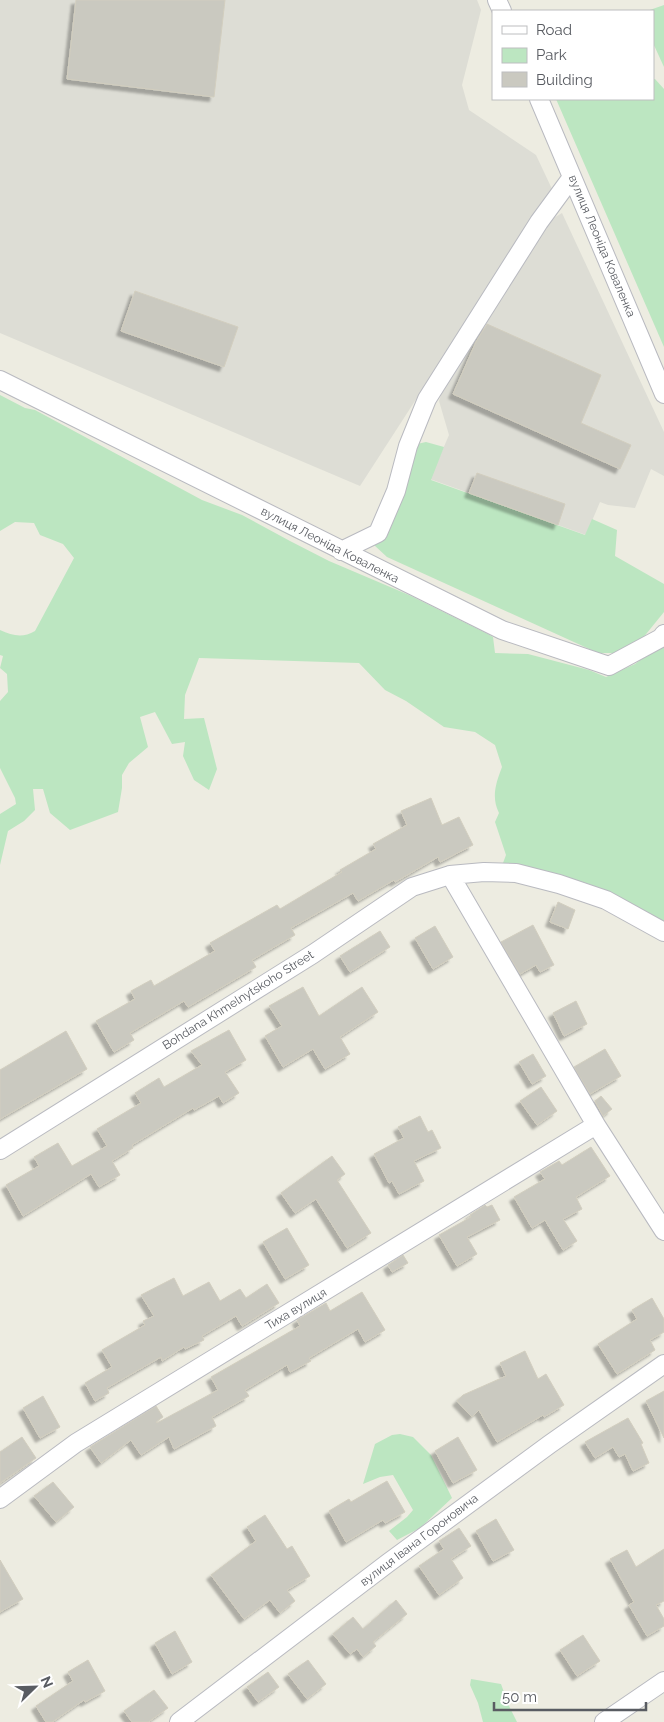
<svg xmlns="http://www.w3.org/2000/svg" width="664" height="1722" font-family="Raleway,sans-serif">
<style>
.industrial{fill:#ddddd5}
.green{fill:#bce6c1}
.building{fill:#cac9c0;stroke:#d2cebf;filter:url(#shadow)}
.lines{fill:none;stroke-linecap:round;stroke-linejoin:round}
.minor-casing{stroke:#b9bac0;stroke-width:20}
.minor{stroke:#fff;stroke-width:18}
.labels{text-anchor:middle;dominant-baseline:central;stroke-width:4;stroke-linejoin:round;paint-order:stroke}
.street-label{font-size:12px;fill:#595c62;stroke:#fff}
</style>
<defs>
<filter id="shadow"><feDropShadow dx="-4.5" dy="4.5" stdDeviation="1" flood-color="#0004"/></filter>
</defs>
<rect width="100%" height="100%" fill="#edece1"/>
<path class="industrial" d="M0 0H477L481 10 462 85 469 110 536 155 552 189 360 486 0 333Z
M562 213 664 432V476L651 469 635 508 608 505 600 502 586 535 430 479 449 435 439 401 442 392 482 323 544 224Z"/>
<path class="green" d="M664 5V67L653 43V11H647Z
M653 79H655L664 89V347L556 99H653Z
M0 395 25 408 35 410 202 500 242 515 290 541 329 561 409 595 488 634 493 637 495 653 528 654 589 670 606 677 635 664 664 642V926L536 873 503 863 506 855 495 822 499 813C491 797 496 783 502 767L495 745 475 732 444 727 406 701 385 690 359 663 199 658 185 695 184 719 204 718 217 769 209 790 194 780 183 756 185 742 172 744 155 712 140 717 148 747 129 763 122 775V788L118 812 70 830 50 813 43 789H33L35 810 24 821 8 831 0 865V814L16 804 15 798 0 768V701L8 692 7 674 0 668 3 656 0 655V630C13 636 23 638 35 631L74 558 63 544 40 535 34 523 15 522 0 531Z
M426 442 444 447 431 480 585 535 592 519 617 530 615 556 664 584V612L638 644 616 653H598L387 557 374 545 408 446Z
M400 1434 413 1437 431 1455 452 1498 420 1528 397 1540 389 1531 407 1517 413 1510 393 1475 380 1477 363 1484 375 1444 392 1435Z
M471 1679 501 1684 509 1706 517 1722H483L478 1703 470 1685Z"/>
<path class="building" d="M76 0H225L214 97 67 79Z
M135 291 238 327 224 367 121 331Z
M487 324 601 375 581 423 631 445 620 469 453 394 476 342Z
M477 473 565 504 558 525 469 493Z
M431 798 442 825 459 817 473 845 440 862 438 857 395 882 394 880 358 901 353 893 291 928 295 935 252 960 256 967 188 1007 184 1001 130 1033 134 1040 114 1052 96 1021 135 999 131 991 151 980 154 986 215 951 210 943 277 905 280 909 342 872 340 870 376 849 373 844 407 825 401 811Z
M558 902 575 910 568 929 550 922Z
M533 925 554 965 540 972 536 965 520 974 501 942Z
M435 926 453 957 433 969 415 938Z
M380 931 390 947 350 972 340 956Z
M303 987 319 1016 362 987 378 1012 340 1037 350 1054 325 1069 313 1049 283 1067 265 1036 282 1026 269 1006Z
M576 1001 587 1024 564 1036 553 1013Z
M229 1030 246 1060 225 1072 239 1093 223 1103 219 1096 194 1110 193 1108 132 1145 133 1148 112 1161 120 1175 99 1187 91 1174 23 1216 6 1185 39 1166 34 1157 58 1143 72 1166 107 1146 97 1129 141 1103 135 1093 159 1078 164 1087 202 1065 191 1051Z
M66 1031 87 1069 0 1119V1070Z
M605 1049 621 1076 590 1094 574 1067Z
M533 1054 546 1076 532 1084 519 1062Z
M541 1087 557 1111 537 1125 520 1101Z
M601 1096 612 1109 603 1116 595 1101Z
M420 1116 428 1132 432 1130 441 1148 414 1161 424 1181 399 1194 392 1181 389 1183 374 1154 404 1138 398 1127Z
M591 1147 610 1176 576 1197 582 1209 563 1219 577 1241 563 1250 545 1220 532 1228 514 1197 545 1179 540 1172 559 1161 562 1165Z
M332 1156 345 1174 337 1180 371 1233 347 1248 316 1199 295 1213 281 1193Z
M485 1205 487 1207 492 1205 500 1220 467 1237 477 1254 457 1266 439 1235 471 1217 470 1215Z
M287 1228 309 1265 285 1279 263 1242Z
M403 1255 408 1263 392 1272 388 1265Z
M174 1278 183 1296 209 1282 220 1301 240 1289 246 1298 267 1284 279 1303 242 1326 236 1316 202 1336 204 1340 185 1349 184 1347 162 1361 161 1357 107 1388 109 1393 95 1401 85 1383 112 1367 102 1350 145 1325 143 1321 154 1316 141 1295Z
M362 1292 385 1330 365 1342 358 1329 309 1358 311 1361 290 1372 287 1365 245 1390 249 1396 212 1417 216 1426 174 1449 169 1437 141 1455 131 1440 101 1463 90 1447 156 1406 163 1417 156 1422 157 1423 218 1390 211 1377 300 1326 297 1320 326 1303 330 1311Z
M652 1298 664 1319V1332L650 1340 655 1350 617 1374 598 1344 637 1319 632 1310Z
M525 1351 538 1379 546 1374 564 1405 544 1417 543 1415 497 1442 479 1410 472 1417 457 1401 463 1395 506 1376 500 1363Z
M664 1391V1438L646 1401Z
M43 1396 60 1427 40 1438 23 1408Z
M628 1418 643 1443 641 1444 649 1463 633 1471 625 1454 619 1457 613 1447 595 1458 585 1442Z
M22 1437 36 1458 0 1483V1452Z
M458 1437 477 1470 453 1483 435 1451Z
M387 1481 405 1512 385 1523 383 1520 346 1542 329 1511 349 1499 351 1502Z
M53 1482 74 1507 56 1522 34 1496Z
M265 1515 287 1549 292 1546 310 1576 287 1590 295 1601 280 1613 270 1600 244 1619 211 1575 256 1541 247 1527Z
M496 1519 514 1550 493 1561 476 1531Z
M459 1528 471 1546 451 1559 463 1578 439 1595 419 1566 444 1549 439 1541Z
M664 1549V1601L656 1605 664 1619V1626L647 1636 629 1605 634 1602 610 1559 627 1550 636 1567Z
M0 1560 23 1599 0 1612Z
M396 1600 407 1614 373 1642 376 1646 363 1657 357 1649 350 1654 333 1634 353 1617 363 1629Z
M175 1631 192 1662 172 1674 155 1643Z
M583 1635 600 1661 577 1676 560 1650Z
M88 1660 105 1691 85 1702 84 1700 52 1722H46L36 1706 73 1681 68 1672Z
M308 1660 326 1684 307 1699 288 1674Z
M268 1672 279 1687 258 1702 247 1687Z
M154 1690 168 1708 148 1722H132L124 1711Z"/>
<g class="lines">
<defs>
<path id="minor" d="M497 0 502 11
M539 99 664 394
M0 380 502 630 609 666 661 638 664 634
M341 551 378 533 396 491 408 446 427 399 539 222 572 177
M450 875 596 1125 664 1231
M0 1150 313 954 412 887 450 875 484 872 516 873 559 884 606 900 664 932
M0 1499 76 1443 596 1125
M179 1722 388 1563 550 1444 664 1364
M604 1722 664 1681"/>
</defs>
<use href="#minor" class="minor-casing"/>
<use href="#minor" class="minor"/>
</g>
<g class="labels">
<g class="street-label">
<text transform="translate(602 246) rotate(67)">вулиця Леоніда Коваленка</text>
<text transform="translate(330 545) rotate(27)">вулиця Леоніда Коваленка</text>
<text transform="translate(238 1000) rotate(-32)">Bohdana Khmelnytskoho Street</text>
<text transform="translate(296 1309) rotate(-31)">Тиха вулиця</text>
<text transform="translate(419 1540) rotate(-37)">вулиця Івана Гороновича</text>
</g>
</g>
<rect x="492" y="10" width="162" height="90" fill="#ffffff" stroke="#bdbec0"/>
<rect x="502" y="26" width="25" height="8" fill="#ffffff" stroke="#bdbec0"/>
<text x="536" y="35" font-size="15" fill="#595c62">Road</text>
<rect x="502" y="48" width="25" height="15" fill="#bce6c1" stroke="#bdbec0"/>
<text x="536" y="60" font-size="15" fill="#595c62">Park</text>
<rect x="502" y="72" width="25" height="15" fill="#cac9c0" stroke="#bdbec0"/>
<text x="536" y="85" font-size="15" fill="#595c62">Building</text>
<g transform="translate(35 1687) rotate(67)" stroke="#ffffff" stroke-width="4" paint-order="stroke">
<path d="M0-4L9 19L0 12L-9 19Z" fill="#595c62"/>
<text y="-8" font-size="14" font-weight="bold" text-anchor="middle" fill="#595c62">N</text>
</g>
<path d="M494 1702v8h152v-8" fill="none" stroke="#595c62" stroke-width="2.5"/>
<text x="502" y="1702" font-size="15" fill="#595c62" stroke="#ffffff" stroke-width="4" paint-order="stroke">50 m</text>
</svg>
